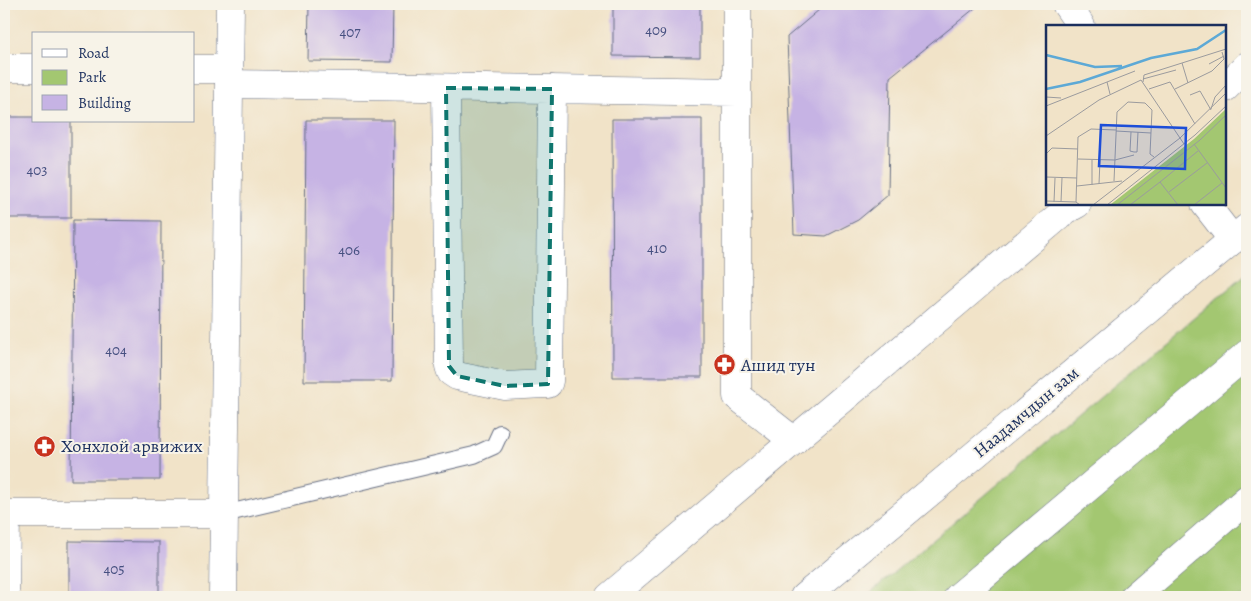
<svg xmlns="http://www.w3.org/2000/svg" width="1251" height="601" font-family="Alegreya,serif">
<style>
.green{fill:#a3c771;stroke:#5f7b68}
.building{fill:#c6b3e4}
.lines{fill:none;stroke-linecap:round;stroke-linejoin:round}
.service-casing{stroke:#666e83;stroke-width:18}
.minor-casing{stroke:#666e83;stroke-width:29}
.trunk-casing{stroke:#666e83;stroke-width:29}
.service{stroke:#fff;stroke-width:16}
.minor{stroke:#fff;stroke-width:28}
.trunk{stroke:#fff;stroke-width:28}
.marked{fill:#0f766e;fill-opacity:0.2;stroke:#0f766e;stroke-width:4;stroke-dasharray:10 6;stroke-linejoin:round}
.labels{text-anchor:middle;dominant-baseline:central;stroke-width:4;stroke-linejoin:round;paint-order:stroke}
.number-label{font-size:15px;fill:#465080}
.poi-label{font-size:18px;fill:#1b2f5e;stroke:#f7f3e8;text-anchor:start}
.street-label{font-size:18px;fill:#1b2f5e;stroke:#f7f3e8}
.inset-river{fill:none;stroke:#5da9d6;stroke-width:2.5}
.inset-road{fill:none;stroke:#9b9b9e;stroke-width:1}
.view{fill:#1d4ed8;fill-opacity:0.15;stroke:#1d4ed8;stroke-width:2.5}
.inset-edge{fill:none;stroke:#1b2f5e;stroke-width:2.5}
</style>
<rect width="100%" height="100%" fill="#f7f3e8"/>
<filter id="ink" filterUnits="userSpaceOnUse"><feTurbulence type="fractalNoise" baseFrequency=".02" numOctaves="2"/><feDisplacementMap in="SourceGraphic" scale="10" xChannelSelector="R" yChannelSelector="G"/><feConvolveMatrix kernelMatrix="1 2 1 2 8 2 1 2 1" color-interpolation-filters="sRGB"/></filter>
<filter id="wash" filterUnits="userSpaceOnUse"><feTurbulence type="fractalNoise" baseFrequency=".0096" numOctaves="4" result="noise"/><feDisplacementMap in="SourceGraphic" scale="20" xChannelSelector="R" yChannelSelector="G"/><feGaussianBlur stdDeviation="1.12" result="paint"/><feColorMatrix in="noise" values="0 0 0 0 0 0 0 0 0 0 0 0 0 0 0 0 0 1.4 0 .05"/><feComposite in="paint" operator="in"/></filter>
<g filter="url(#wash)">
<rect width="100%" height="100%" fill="#f1e3c8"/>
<path class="green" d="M1247 273V597H865Z"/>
<g id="blocks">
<path class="building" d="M309 4H393L392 62 308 61Z
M613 4H700V57L613 56Z
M826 4H980L890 77 888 195 858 220 826 236 794 234 787 37Z
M4 117H34V121H71V218H4Z
M612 119H702V377H613Z
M306 120H394L392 381H304Z
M73 220 161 221 160 480H71Z
M69 541 159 542V597H69Z"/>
</g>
</g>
<g filter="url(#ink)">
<use href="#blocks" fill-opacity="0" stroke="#666e83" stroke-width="1"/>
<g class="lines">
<defs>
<path id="service" d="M224 514 474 455 494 446 500 433"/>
<path id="minor" d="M737 4V396L794 441
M1066 4 1081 26
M4 68H34
M194 69H229
M229 84 737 92
M446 88 449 366 451 372 457 376 505 386 544 384H548L549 381 552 89
M1225 88 1247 66
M1205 204 1233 240
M4 514H224
M5 597 6 514
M223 597 230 4
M609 597 1066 210 1077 204
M1134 597 1247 499"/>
<path id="trunk" d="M804 597 1247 228
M958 597 1247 354"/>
</defs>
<use href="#service" class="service-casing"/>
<use href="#minor" class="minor-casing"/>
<use href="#trunk" class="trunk-casing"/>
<use href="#service" class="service"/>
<use href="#minor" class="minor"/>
<use href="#trunk" class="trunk"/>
</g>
</g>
<path class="marked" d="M446 88 552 89 548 384 505 386 457 376 449 366Z"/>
<defs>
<symbol id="pharmacy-disc" viewBox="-11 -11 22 22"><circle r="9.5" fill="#c8321e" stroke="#f7f3e8"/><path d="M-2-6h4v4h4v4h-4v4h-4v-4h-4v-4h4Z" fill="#fff"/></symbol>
</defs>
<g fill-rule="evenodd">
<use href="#pharmacy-disc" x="712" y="352" width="25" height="25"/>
<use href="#pharmacy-disc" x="32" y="434" width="25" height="25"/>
</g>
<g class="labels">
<g class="number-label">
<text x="656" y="30">409</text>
<text x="350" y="32">407</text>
<text x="37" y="170">403</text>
<text x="657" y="248">410</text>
<text x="349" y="250">406</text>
<text x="116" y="350">404</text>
<text x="114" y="569">405</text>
</g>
<g class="poi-label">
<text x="741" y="365">Ашид тун</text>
<text x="61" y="446">Хонхлой арвижих</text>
</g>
<g class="street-label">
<text transform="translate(1026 412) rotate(-40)">Наадамчдын зам</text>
</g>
</g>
<g transform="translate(1046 25)">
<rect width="180" height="180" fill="#f1e3c8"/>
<path d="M180 84V180H64L148 114Z" fill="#a3c771"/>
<path class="inset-river" d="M0 30 49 42 76 41M0 64 34 57 105 33 151 24 180 5"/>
<path class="inset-road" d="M163 39 178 31M97 54 130 45M61 57 89 46M97 57 98 50 136 38M142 58 136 38 180 24M103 64 124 57 149 99M129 64 166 46 178 34 176 27M144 70 154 66 165 85M0 72 15 73M0 81 61 57 64 69M165 84 169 72 180 60M70 106 105 108M85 107 84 126 88 127H91L92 107M0 111 53 75 95 55 138 119M148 119 180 163M0 129 6 123 32 124M32 134 69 135 88 130M0 152 31 153M68 156 71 87 82 77 99 78 106 85 104 129 108 132M114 157 152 126M53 159 54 135M46 160V135M31 161 76 156M123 167 161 138M0 176 30 177 34 180M8 177 9 153M15 177 16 153M30 177 32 112 45 104 70 105M47 180 134 113 180 68M61 180 149 110 180 81M71 180 154 115 180 90M84 180 114 157 132 180M148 180 176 158"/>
<path class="view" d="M55 100 140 103 139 144 53 141Z"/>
<rect width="180" height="180" class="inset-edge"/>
</g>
<rect width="1251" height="601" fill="none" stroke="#f7f3e8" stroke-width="20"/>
<rect x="32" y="32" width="162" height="90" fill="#f7f3e8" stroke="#9fa5b1"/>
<rect x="42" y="49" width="25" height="8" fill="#ffffff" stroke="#9fa5b1"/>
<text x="78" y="58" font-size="15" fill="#1b2f5e">Road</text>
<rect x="42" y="70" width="25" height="15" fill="#a3c771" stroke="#9fa5b1"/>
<text x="78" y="82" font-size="15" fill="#1b2f5e">Park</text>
<rect x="42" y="95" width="25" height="15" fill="#c6b3e4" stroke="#9fa5b1"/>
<text x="78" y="108" font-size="15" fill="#1b2f5e">Building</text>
</svg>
